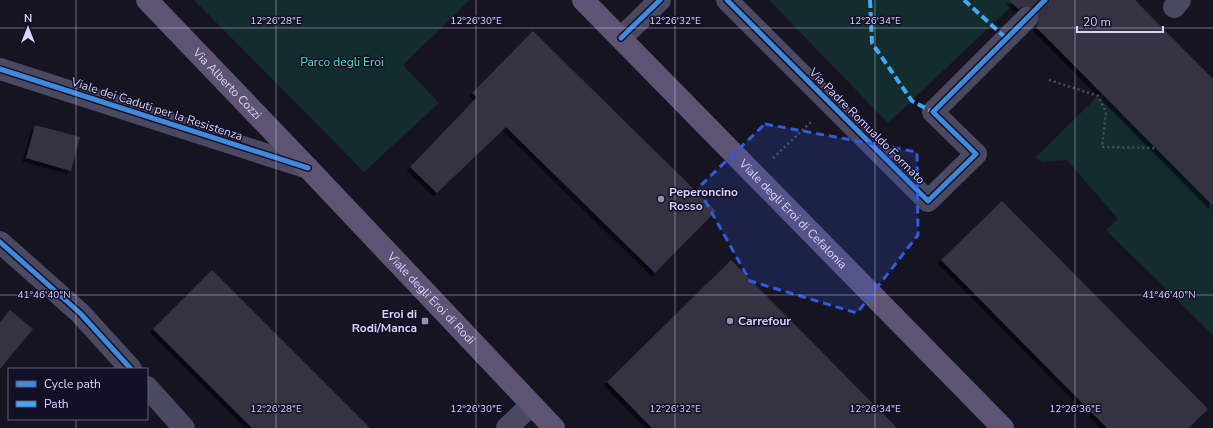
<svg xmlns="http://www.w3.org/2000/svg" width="1213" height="428" font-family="'Nunito Sans',sans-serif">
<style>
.green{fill:#132c2d}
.building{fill:#343243;filter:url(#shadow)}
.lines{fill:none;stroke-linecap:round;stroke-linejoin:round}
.minor-tunnel{stroke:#333142;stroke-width:22;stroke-dasharray:22 11;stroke-linecap:butt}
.path{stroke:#44505f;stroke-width:2.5;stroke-dasharray:2 3;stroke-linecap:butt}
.minor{stroke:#4a4962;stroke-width:22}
.major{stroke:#5e5373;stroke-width:22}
.quiet{stroke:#3fa9f5;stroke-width:4;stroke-dasharray:8 4;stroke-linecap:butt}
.cycleway-casing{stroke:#130f26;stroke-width:8}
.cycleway{stroke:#408adc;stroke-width:5}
.marked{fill:#305bdc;fill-opacity:0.2;stroke:#305bdc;stroke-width:3;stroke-dasharray:8 5;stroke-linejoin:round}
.ticks{fill:none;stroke:#d9d4ff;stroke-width:1;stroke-opacity:0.45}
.poi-dot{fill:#9591b1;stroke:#130f26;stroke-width:1.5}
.labels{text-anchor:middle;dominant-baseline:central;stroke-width:3;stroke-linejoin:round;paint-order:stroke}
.park-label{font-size:12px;fill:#5fe0c0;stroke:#130f26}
.street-label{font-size:12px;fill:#d9d4ff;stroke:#130f26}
.poi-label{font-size:12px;font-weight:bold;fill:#d9d4ff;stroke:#130f26;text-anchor:start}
.ticks-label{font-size:10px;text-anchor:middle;fill:#d9d4ff;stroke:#130f26;stroke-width:3;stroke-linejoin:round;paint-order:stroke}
</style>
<defs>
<filter id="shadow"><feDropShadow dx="-3.5" dy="3.5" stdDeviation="0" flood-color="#0009"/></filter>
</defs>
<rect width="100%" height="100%" fill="#161421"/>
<!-- green -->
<g class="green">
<path d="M194 0H470L403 65 439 103 364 172Z"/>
<path d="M769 0H1018L888 123Z"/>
<path d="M1101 93 1213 206V335L1106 230 1118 219 1067 160 1042 162 1036 157Z"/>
</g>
<!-- building -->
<g class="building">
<path d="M1009 0H1135L1213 79V206L1036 27 1039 21V15L1036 9 1030 6H1024L1018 9Z"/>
<path d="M533 31 716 211 655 273 506 127 437 193 410 167 477 97 472 93Z"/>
<path d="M35 125 80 137 71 171 26 158Z"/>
<path d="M1002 201 1208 409 1189 428H1107L941 260Z"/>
<path d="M731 260 897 428H652L607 382Z"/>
<path d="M212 270 370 428H252L153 329Z"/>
<path d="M10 310 33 329 0 369V322Z"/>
</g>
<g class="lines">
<!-- minor-tunnel -->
<path class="minor-tunnel" d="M1027 18 1045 0"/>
<!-- path -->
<g class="path">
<path d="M1049 80 1098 96 1106 112 1102 147 1155 148"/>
<path d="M773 158 811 122"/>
</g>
<!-- minor -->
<g class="minor">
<path d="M727 0 928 201 976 154 933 112 1027 18"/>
<path d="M1174 7 1180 0"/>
<path d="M621 38 660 0"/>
<path d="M0 69 308 168"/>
<path d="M0 242 80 313 131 369"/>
<path d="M147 387 184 428"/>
<path d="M507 428 531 405"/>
</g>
<!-- major -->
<g class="major">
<path id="s1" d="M147 0 308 168 554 428"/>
<path id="s2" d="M583 0 1003 428"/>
</g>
<!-- quiet -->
<g class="quiet">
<path d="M870 0 872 43 912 101 933 112"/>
<path d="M964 0 1006 38"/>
</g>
<!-- cycleway casing -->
<g class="cycleway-casing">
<g id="cycleway">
<path d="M727 0 928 201 976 154 933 112 1045 0"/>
<path d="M621 38 660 0"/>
<path d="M0 69 308 168"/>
<path d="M0 242 80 313 131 369"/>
</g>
</g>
<!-- cycleway -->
<use href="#cycleway" class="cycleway"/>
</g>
<!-- marked area -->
<path class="marked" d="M765 124 917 152 918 235 857 313 750 281 698 188Z"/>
<!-- ticks -->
<path class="ticks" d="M76 0V369M276 0V428M476 0V428M675 0V428M875 0V428M1075 0V428M0 28H1213M0 295H1213M76 419V428"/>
<!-- markers -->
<g class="poi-dot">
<circle cx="661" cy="199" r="4"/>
<rect x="421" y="317" width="8" height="8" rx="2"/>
<circle cx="730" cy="321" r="4"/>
</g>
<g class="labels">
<!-- park labels -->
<g class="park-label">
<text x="342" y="62">Parco degli Eroi</text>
</g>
<!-- street labels -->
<g class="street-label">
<text stroke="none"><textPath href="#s1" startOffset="116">Via Alberto Cozzi</textPath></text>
<text transform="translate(157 109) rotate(18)">Viale dei Caduti per la Resistenza</text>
<text transform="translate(867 126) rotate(45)">Via Padre Romualdo Formato</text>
<text stroke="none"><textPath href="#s2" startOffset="300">Viale degli Eroi di Cefalonia</textPath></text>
<text stroke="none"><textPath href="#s1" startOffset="412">Viale degli Eroi di Rodi</textPath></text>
</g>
<!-- poi labels -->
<g class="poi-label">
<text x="669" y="192">Peperoncino<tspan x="669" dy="14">Rosso</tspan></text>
<text x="417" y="314" text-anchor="end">Eroi di<tspan x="417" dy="14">Rodi/Manca</tspan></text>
<text x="738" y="321">Carrefour</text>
</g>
</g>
<g class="ticks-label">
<text x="276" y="24">12°26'28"E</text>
<text x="476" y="24">12°26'30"E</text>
<text x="675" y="24">12°26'32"E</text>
<text x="875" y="24">12°26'34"E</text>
<text x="44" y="298">41°46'40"N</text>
<text x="1169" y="298">41°46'40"N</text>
<text x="276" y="412">12°26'28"E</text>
<text x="476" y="412">12°26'30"E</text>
<text x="675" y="412">12°26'32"E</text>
<text x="875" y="412">12°26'34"E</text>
<text x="1075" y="412">12°26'36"E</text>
</g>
<!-- legend -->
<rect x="8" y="368" width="140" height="52" fill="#130f26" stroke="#625e7d"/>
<rect x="16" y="381" width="20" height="6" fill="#408adc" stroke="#625e7d"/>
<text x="44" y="388" font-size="12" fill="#d9d4ff">Cycle path</text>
<rect x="16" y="401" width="20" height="6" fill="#3fa9f5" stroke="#625e7d"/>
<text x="44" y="408" font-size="12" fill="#d9d4ff">Path</text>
<!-- north arrow -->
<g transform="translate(28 28)" stroke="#130f26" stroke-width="3" paint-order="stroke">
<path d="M0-3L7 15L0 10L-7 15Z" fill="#d9d4ff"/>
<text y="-6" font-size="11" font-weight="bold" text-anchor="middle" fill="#d9d4ff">N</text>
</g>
<!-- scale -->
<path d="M1077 26v6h86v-6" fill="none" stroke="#d9d4ff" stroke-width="2"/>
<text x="1083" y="26" font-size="12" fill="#d9d4ff" stroke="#130f26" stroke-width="3" paint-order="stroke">20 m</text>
</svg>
